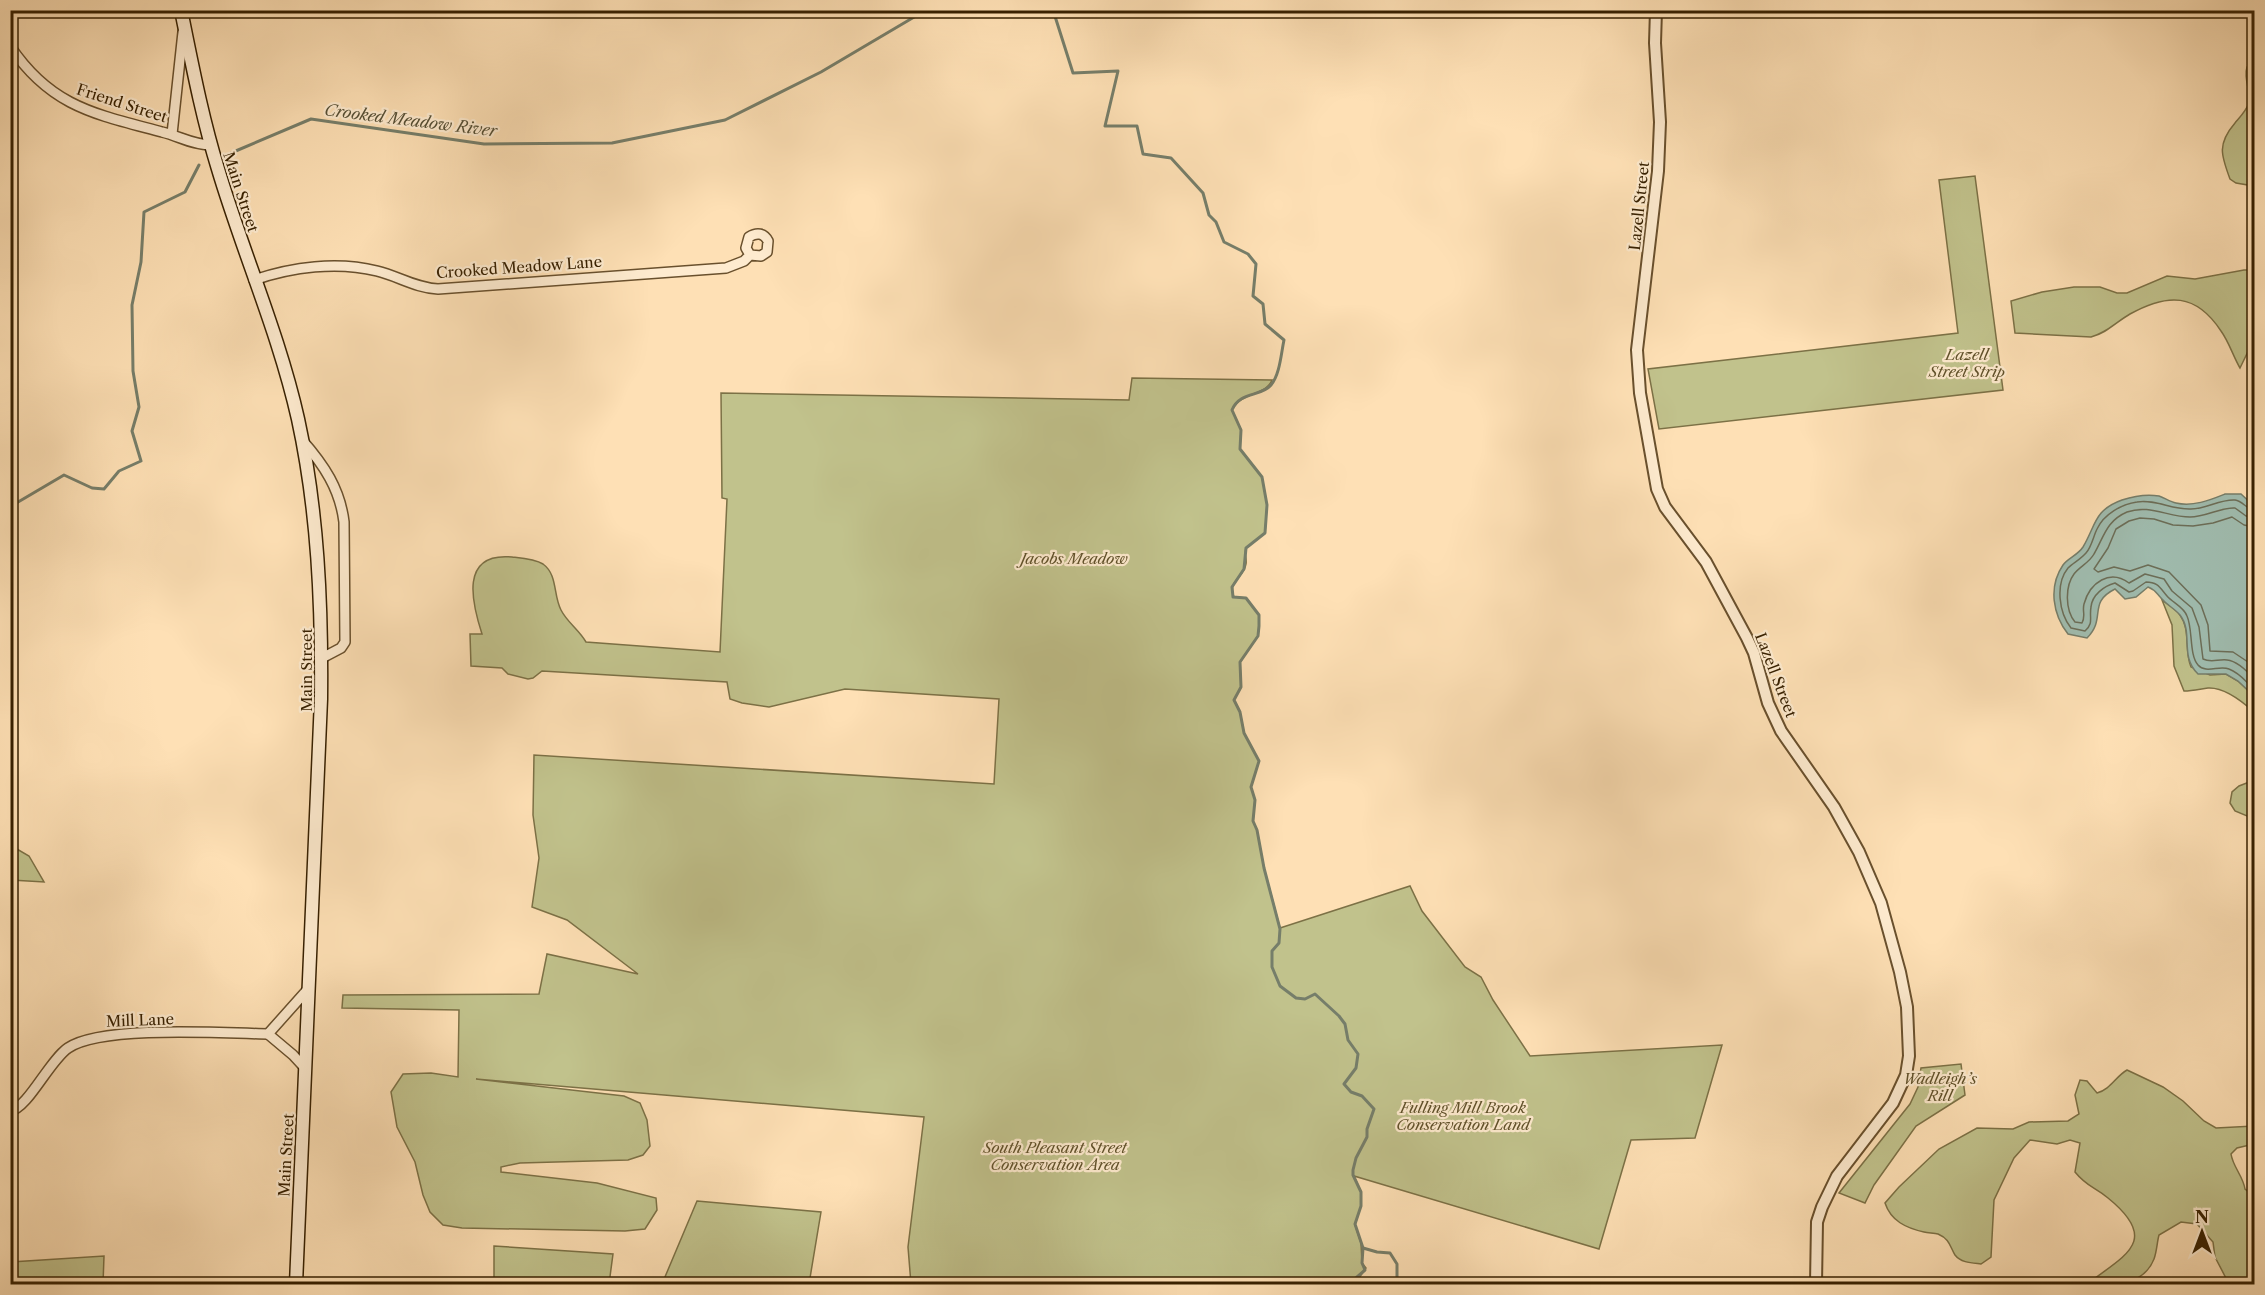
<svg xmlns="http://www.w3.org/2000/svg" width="2265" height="1295" font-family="'Libre Caslon Text',serif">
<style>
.green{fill:#c1c28c;stroke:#7c7146;stroke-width:1.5}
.water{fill:#a0bdb0;stroke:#767e6a;stroke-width:1.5}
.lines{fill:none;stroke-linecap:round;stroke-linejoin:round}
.shore{stroke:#6c6e58;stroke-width:1.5}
.stream{stroke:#767e6a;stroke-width:3}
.minor-casing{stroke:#69502d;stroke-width:12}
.tertiary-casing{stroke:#69502d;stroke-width:14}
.secondary-casing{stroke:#372000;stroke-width:15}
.minor{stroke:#feebcf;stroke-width:9}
.tertiary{stroke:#feebcf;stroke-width:10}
.secondary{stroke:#feebcf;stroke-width:12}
.labels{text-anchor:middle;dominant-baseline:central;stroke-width:4.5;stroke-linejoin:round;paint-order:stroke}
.street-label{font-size:15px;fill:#372000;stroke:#feebcf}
.park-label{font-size:15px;font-style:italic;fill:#60512a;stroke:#feebcf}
.water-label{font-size:16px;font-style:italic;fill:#564f35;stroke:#feebcf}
</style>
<rect width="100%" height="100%" fill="#fee0b5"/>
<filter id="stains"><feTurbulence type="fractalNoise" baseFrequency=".00333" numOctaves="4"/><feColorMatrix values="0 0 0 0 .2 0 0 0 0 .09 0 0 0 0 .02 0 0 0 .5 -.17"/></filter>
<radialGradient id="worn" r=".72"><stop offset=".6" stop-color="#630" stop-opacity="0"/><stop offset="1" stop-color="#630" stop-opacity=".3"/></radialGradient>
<!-- green -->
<g class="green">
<path d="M2254 62V186L2236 183 2230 179C2221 155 2217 144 2235 123 2240 117 2246 111 2249 103 2252 93 2243 80 2247 67Z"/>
<path d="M1975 176 2003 390 1659 429 1648 369 1958 333 1939 180Z"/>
<path d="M2244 270H2253L2254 282 2250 293 2254 316V339L2240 368C2233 356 2229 342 2221 331 2196 293 2168 293 2130 314 2116 322 2107 333 2091 337L2015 333 2011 301 2042 292 2074 287H2100L2117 293H2127L2167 276 2195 279Z"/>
<path d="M1132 378 1272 380C1266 396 1240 392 1232 410L1241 430 1240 449 1262 477 1267 505 1265 533 1246 548C1244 554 1247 558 1246 564 1244 578 1227 581 1234 597L1246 598 1259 615V626L1258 636 1240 662 1241 687 1234 700 1240 712 1244 733 1259 761 1251 787 1255 800 1253 821 1257 830 1264 868 1280 928 1410 886 1422 911 1465 967 1481 977 1493 1000 1530 1056 1722 1045 1695 1138 1631 1140 1599 1249 1354 1176 1361 1192V1206L1355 1225 1361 1243 1362 1263 1366 1268 1359 1278 1349 1284H911L908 1247 924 1117 476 1079 624 1096 640 1103 647 1120 650 1146 643 1155 628 1160 520 1163 501 1167V1172L597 1183 656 1198 657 1210 645 1229 625 1231 462 1228 443 1225 430 1212 423 1195 415 1162 397 1127 391 1092 403 1074 431 1073 458 1077 459 1010 342 1008 343 995 539 994 547 954 638 974 567 920 532 907 539 858 533 815 534 755 994 784 999 699 845 689 769 707 742 703 730 699 727 682 542 671 533 678 528 679 508 674 502 668 471 666 470 634H482C472 603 459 552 512 557 521 558 535 559 543 564 558 575 553 595 561 610 567 622 579 630 586 642L720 652 727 499 722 498 721 393 1129 400Z"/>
<path d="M2162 600C2168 604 2176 609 2180 615 2191 630 2184 651 2191 667L2210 675 2226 674 2238 681 2254 696V712C2243 702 2224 687 2208 688 2200 689 2193 691 2184 691L2174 666 2172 625Z"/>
<path d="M2254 773V810L2247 816 2235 811 2230 803 2232 792 2239 786 2252 781Z"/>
<path d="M10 845 29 856 44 882 11 880Z"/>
<path d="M1961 1064 1965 1095 1916 1126 1874 1185 1865 1203 1839 1193 1910 1104 1918 1087 1921 1068Z"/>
<path d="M2127 1070 2163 1087 2183 1101 2204 1121 2216 1128 2254 1126V1144L2237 1148 2231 1154C2233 1167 2243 1176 2245 1189L2254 1196V1284H2229L2215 1257 2213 1242 2197 1224 2181 1222 2159 1235C2157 1242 2157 1251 2154 1259 2143 1287 2112 1285 2087 1284 2125 1255 2161 1241 2108 1198 2095 1187 2087 1187 2075 1172L2080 1143 2070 1140 2057 1144 2030 1140 2014 1158 1994 1200 1991 1257 1981 1264C1973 1263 1961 1263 1955 1255 1950 1247 1950 1239 1938 1234 1934 1233 1928 1233 1924 1232 1906 1228 1891 1221 1885 1203L1899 1187 1939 1149 1977 1128 2013 1129 2029 1122 2068 1121 2079 1114 2075 1095 2080 1080 2087 1081 2097 1093C2111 1089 2115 1077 2127 1070Z"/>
<path d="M697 1201 821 1212 809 1284H662Z"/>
<path d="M494 1246 613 1254 609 1284H494Z"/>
<path d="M104 1256 103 1284H11V1262Z"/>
</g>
<!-- water -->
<path class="water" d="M2225 494H2241L2254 506V696L2238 681 2226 674H2198C2179 656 2194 633 2180 615 2175 609 2167 605 2162 599 2156 593 2156 590 2148 587L2136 597 2125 599 2115 589C2087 603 2107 618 2087 638L2068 634C2053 615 2048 587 2063 565 2068 558 2078 555 2083 547 2096 525 2094 510 2122 500 2134 496 2147 494 2159 496 2165 498 2170 502 2176 503 2193 507 2210 500 2225 494Z"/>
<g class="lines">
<!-- shore -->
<g class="shore">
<path d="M2254 510C2246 509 2243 501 2235 500 2220 499 2206 509 2191 509 2172 510 2156 499 2137 502 2122 504 2104 514 2097 529 2093 537 2092 546 2086 553 2081 559 2073 563 2068 568 2055 584 2059 613 2071 628L2085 631C2094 623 2089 618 2091 607 2092 595 2104 586 2115 583L2129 592 2133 591 2146 582C2158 582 2160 588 2167 596 2173 603 2184 607 2187 616 2193 629 2189 655 2198 665 2206 674 2219 665 2229 669 2240 673 2246 682 2254 689"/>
<path d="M2254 518 2246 516 2235 508C2221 507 2206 517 2190 517 2168 517 2149 504 2127 512 2106 521 2104 537 2094 554 2089 563 2080 566 2074 574 2065 586 2065 610 2075 622L2082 623C2086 616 2082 611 2084 604 2090 582 2110 569 2129 583L2145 574 2164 579 2172 591 2192 608 2199 627 2203 659C2211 663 2218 659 2227 660 2237 661 2248 672 2254 679"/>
<path d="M2254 527 2244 525 2232 517 2213 523 2193 526 2173 525 2154 519 2140 518 2129 521 2116 529 2108 548 2094 569 2098 572 2114 567 2130 571 2148 565 2169 572 2201 605 2208 625 2210 651 2233 652 2254 666"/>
</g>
<!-- stream -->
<g class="stream">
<path d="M1053 10 1073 73 1118 71 1105 126H1137L1143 154 1171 158 1203 193 1209 215 1216 222 1224 242 1248 254 1256 264 1253 296 1263 304 1265 324 1284 340C1281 354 1280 374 1271 385 1261 397 1240 391 1232 410L1241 430 1240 449 1262 477 1267 505 1265 533 1246 548 1244 569 1232 587 1233 597 1246 598 1259 615V626L1258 636 1240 662 1241 687 1234 700 1240 712 1244 733 1259 761 1251 787 1255 800 1253 821 1257 830 1264 868 1280 929 1279 943 1272 951V967L1280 986 1296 998 1305 999 1315 994 1339 1016 1345 1024 1348 1040 1358 1054 1356 1068 1344 1084 1351 1092 1362 1096 1374 1109 1367 1129V1137L1356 1158 1353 1170V1175L1361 1192V1206L1355 1224 1363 1248 1362 1263 1365 1270 1349 1284"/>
<path d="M231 153 311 119 484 144 612 143 725 120 821 72 926 10"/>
<path d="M10 517 13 505 64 475 92 488 104 489 119 471 141 461 132 431 139 407 133 371 132 305 141 262 144 212 185 192 199 165"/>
<path d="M1363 1248 1377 1252 1390 1253 1397 1264V1280L1400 1284"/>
</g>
<!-- minor casing -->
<g class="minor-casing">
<g id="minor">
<path d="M10 46C51 107 95 114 162 132 179 136 193 145 211 145"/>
<path d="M172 134 183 32"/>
<path d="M254 280C292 267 337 261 377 271 398 276 416 288 438 289L726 268 744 261 750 255 746 248 749 237C757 232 764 233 768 241L767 252 761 256 750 255"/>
<path d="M302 440C324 465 340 489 344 522L345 642 341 648 322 658"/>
<path d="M268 1034 293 1055 305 1068"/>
<path d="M10 1111C28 1108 49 1061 68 1048 101 1025 224 1033 268 1034L309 988"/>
</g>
</g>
<!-- tertiary casing -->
<g class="tertiary-casing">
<path id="tertiary" d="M1656 10 1655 43 1660 122 1658 171 1637 350 1640 393 1657 489 1665 507 1706 562 1747 638 1754 653 1768 703 1781 731 1834 807 1859 852 1881 903 1900 972 1907 1007 1909 1056 1906 1075 1893 1103 1837 1176 1822 1207 1817 1222 1816 1284"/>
</g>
<!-- secondary casing -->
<g class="secondary-casing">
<path id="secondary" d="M181 10C192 64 202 117 218 169 243 253 279 334 298 419 318 511 322 605 321 699L296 1284"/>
</g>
<!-- minor -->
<use href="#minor" class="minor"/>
<!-- tertiary -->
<use href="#tertiary" class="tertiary"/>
<!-- secondary -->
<use href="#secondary" class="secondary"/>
</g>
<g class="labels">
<!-- street labels -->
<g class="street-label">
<text transform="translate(122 103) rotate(18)">Friend Street</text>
<text transform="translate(241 192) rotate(72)">Main Street</text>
<text transform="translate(1639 206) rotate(-84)">Lazell Street</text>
<text transform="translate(519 267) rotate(-4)">Crooked Meadow Lane</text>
<text transform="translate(306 670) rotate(-90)">Main Street</text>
<text transform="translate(1776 675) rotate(69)">Lazell Street</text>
<text transform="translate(140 1020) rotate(-2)">Mill Lane</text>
<text transform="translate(286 1155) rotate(-87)">Main Street</text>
</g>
<!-- park labels -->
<g class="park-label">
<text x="1967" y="354">Lazell<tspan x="1967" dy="17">Street Strip</tspan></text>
<text x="1074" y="558">Jacobs Meadow</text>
<text x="1940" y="1078">Wadleigh’s<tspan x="1940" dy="17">Rill</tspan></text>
<text x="1463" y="1107">Fulling Mill Brook<tspan x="1463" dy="17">Conservation Land</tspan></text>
<text x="1055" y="1147">South Pleasant Street<tspan x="1055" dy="17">Conservation Area</tspan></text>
</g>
<!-- water labels -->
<g class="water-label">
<text transform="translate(411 120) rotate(7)">Crooked Meadow River</text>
</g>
</g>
<!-- margin -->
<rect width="2265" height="1295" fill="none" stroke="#fee0b5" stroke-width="36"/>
<rect x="12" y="12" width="2241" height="1271" fill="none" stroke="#372000" stroke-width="3"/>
<rect x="18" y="18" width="2229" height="1259" fill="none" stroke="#372000" stroke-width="1.5"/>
<!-- north arrow -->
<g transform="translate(2202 1232)" stroke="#feebcf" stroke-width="4.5" paint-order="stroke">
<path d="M0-4.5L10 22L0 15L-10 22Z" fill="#372000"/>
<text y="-9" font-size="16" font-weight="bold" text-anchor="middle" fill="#372000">N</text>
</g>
<rect width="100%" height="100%" filter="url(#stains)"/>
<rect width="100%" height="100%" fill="url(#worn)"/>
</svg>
